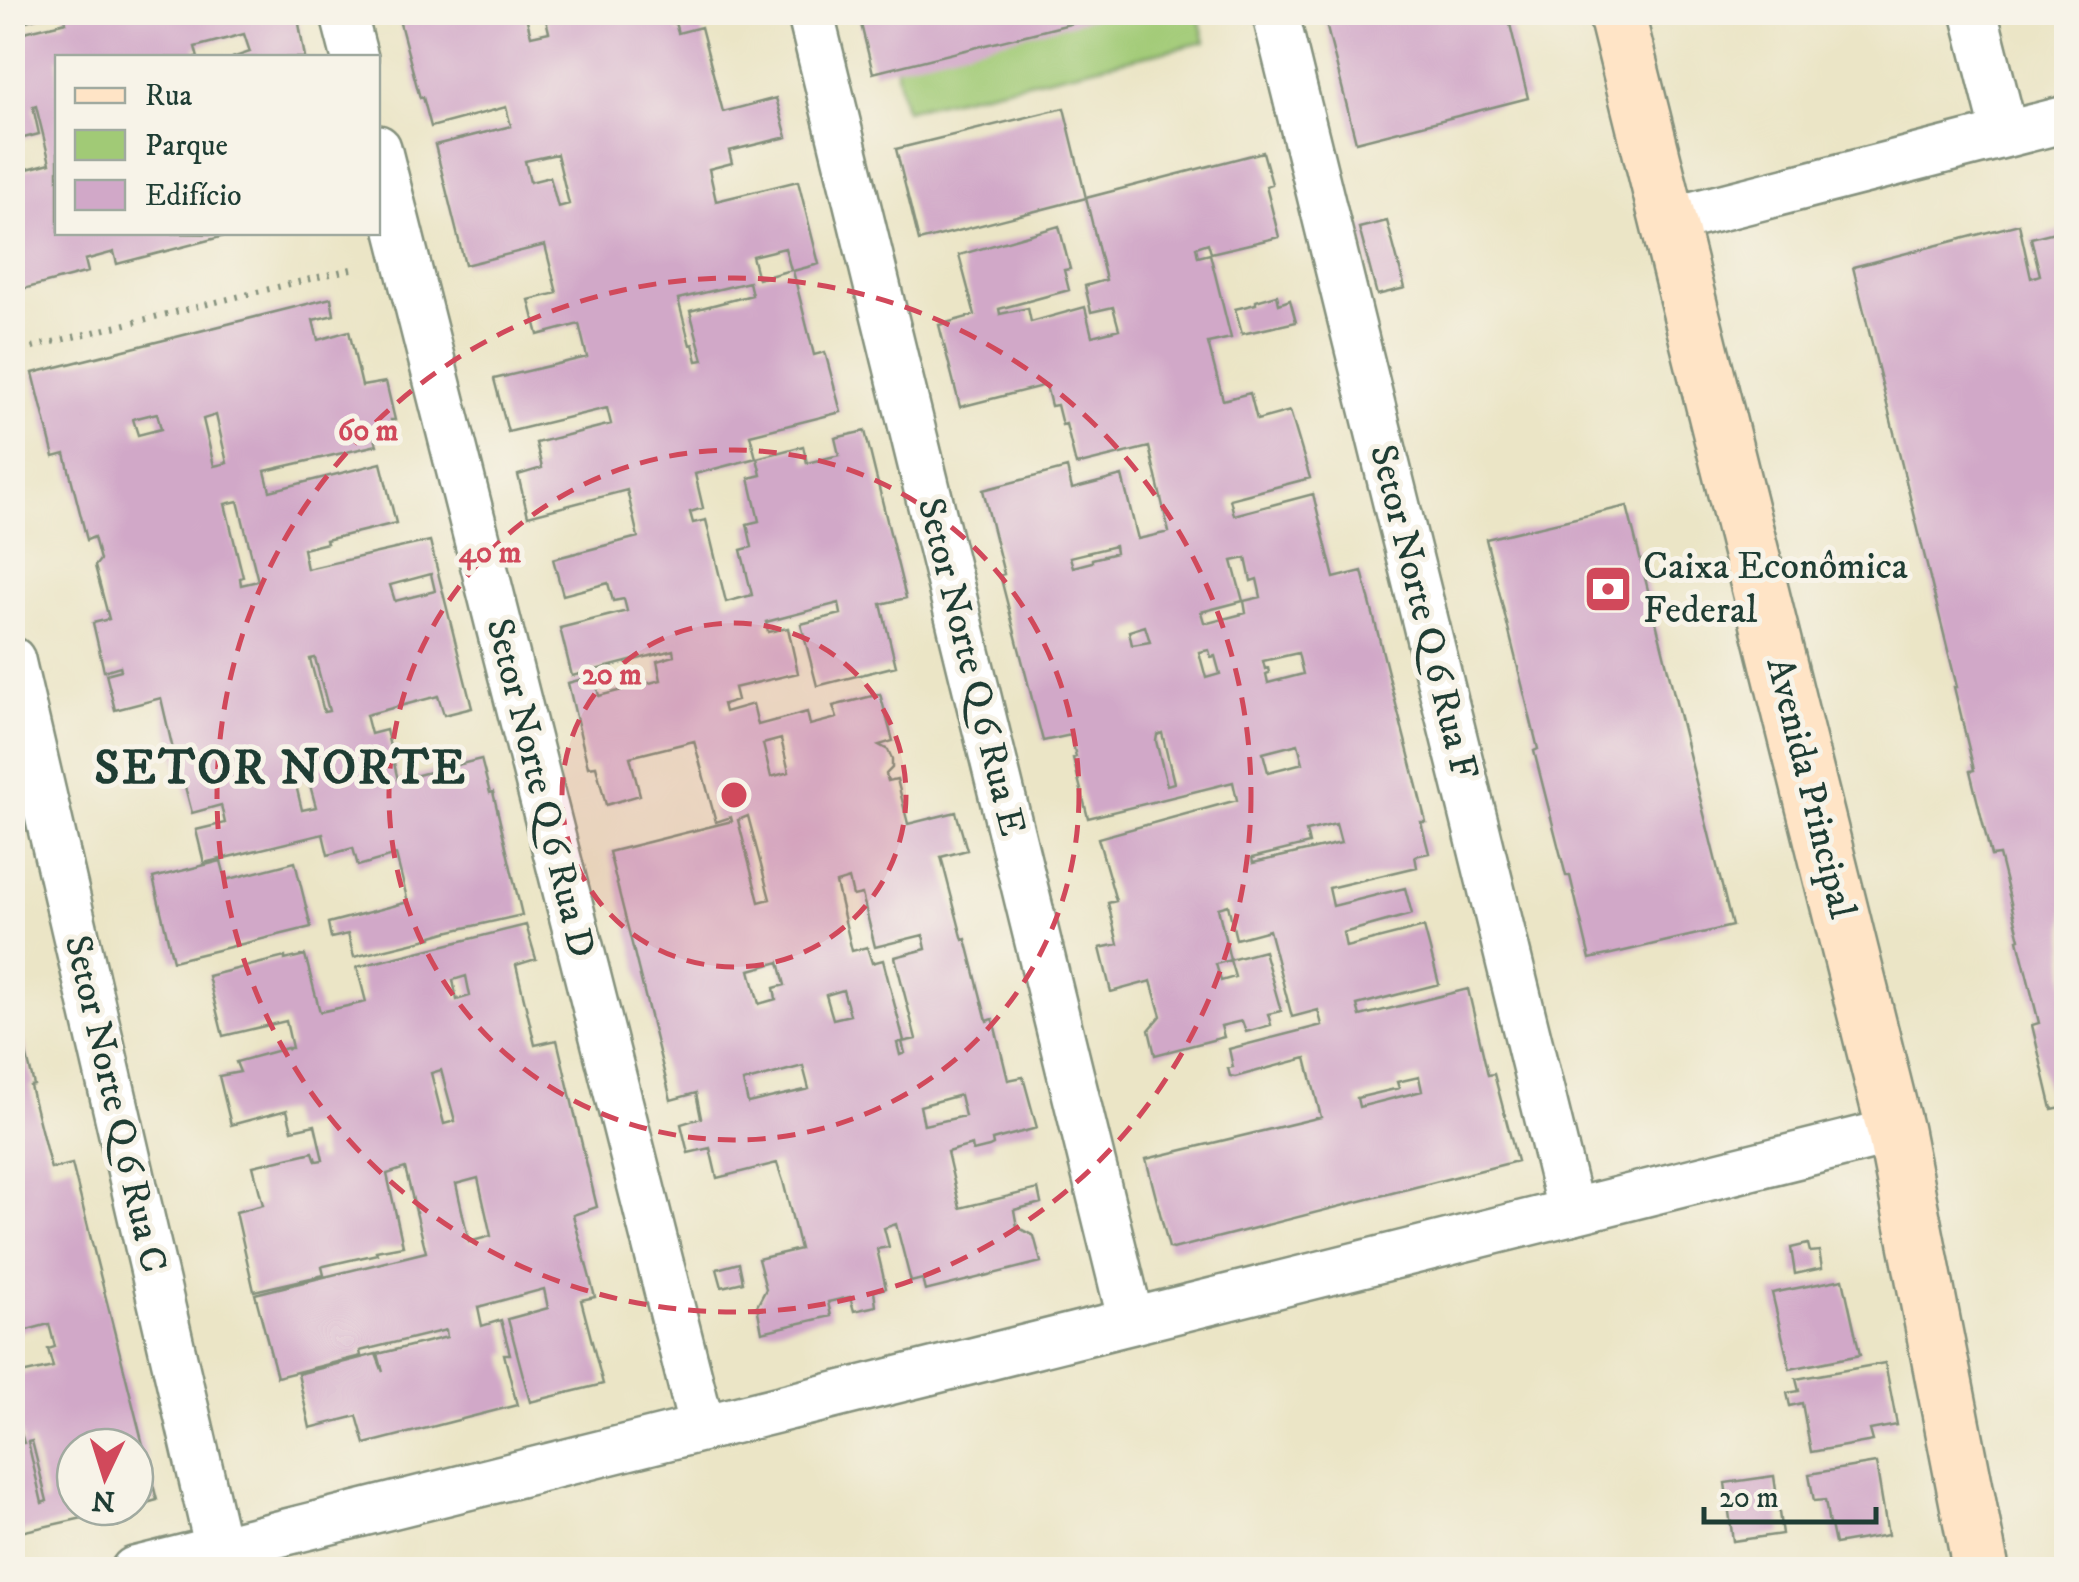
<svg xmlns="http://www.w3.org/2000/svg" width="2079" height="1582" font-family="'IM FELL DW Pica',serif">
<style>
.green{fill:#a1ca76;stroke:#608455;stroke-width:2.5}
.building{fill:#d1a8c8;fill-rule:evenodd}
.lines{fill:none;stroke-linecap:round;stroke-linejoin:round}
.street-casing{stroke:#85917d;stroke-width:50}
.secondary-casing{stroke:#85917d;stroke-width:60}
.path{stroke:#85917d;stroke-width:6;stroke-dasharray:2.5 8;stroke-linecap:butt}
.street{stroke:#fff;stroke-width:45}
.secondary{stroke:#ffe4c6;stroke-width:55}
.ring{fill:none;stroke:#d1495b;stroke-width:5;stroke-dasharray:18 12}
.labels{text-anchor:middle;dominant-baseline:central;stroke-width:10;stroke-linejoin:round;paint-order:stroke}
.poi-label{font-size:38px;fill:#1f3d34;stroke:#f7f3e8;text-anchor:start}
.street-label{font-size:38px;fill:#1f3d34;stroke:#f7f3e8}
.district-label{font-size:48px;font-weight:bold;letter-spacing:2.5px;fill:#1f3d34;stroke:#f7f3e8}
.centre{fill:#d1495b;stroke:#f7f3e8;stroke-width:5}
.ring-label{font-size:30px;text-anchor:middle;font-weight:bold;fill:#d1495b;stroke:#f7f3e8;stroke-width:10;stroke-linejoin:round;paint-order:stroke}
</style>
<rect width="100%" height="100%" fill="#f7f3e8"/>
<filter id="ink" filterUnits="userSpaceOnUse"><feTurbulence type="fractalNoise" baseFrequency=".01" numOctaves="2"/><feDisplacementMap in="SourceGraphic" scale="20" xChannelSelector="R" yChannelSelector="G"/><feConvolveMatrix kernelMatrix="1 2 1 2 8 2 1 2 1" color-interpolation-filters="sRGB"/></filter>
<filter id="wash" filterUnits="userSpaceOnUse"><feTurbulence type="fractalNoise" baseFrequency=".0048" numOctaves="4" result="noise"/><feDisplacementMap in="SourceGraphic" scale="40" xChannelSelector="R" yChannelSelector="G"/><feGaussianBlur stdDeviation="2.25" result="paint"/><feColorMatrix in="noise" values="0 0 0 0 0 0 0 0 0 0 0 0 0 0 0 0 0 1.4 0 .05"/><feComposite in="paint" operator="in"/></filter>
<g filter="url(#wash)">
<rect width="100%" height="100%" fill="#ebe5c6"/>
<!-- green -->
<path class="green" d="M1074 12 1198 13 1205 42 905 110 893 54Z"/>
<g id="blocks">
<!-- building -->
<g class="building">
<path d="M12 12H56L13 25 16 34 66 22 64 12H297L305 58H232L250 52 244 34 195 47 198 58H58V232L232 234 117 264 114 252 85 260 88 272 12 292V173L50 163 36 106 33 107 39 134 12 141Z"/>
<path d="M397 12H525L531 36 549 32 544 12H672L678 33 701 27 723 112 776 98 787 137 729 151 732 163 709 169 716 201 798 181 819 264 793 271 814 355 825 352 841 412 750 435 756 458 695 474 703 508 690 512 693 523 706 520 726 602 752 595 741 550 752 547 747 524 759 521 749 478 761 475 757 458 803 446 807 463 839 455 835 438 865 431 906 598 881 604 896 666 817 686 801 624 841 614 839 603 766 622 768 632 788 628 798 673 734 688 737 700 723 704 725 712 753 704 758 725 807 712 810 725 837 718 833 706 880 694 893 741 879 745 888 750 892 759V768L886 774 888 781 897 779 908 824 956 812 967 850 941 857 943 864 961 933 963 940 966 939 987 1021 993 1019 1008 1080 1023 1077 1037 1128 992 1140 993 1145 989 1147 973 1151 972 1145 947 1152 960 1208 1038 1189 1041 1203 1014 1210 1017 1227 1034 1236 1041 1262 925 1291 922 1279 911 1282 896 1224 884 1228 889 1247 877 1249 886 1288 874 1291 876 1306 854 1311 850 1297 828 1302 831 1316 762 1332 757 1306 766 1289 758 1259 800 1249 783 1181 777 1163 717 1178 710 1148 688 1153 681 1124 701 1118 696 1093 671 1100 609 852 732 821 731 817 716 822 694 741 630 757 640 795 606 805 596 766 588 767 568 683 594 676 599 696 661 680 657 661 674 656 673 650 572 676 560 628 627 611 624 599 613 601 608 583 563 595 553 559 638 537 627 490 528 516 518 475 542 468 536 443 611 424 607 408 508 432 494 379 587 357 579 324 538 335 529 300 557 293 545 245 465 265 435 145 511 126 506 107 431 127 423 97 420 98ZM557 154 569 204 558 207 550 177 530 182 525 161ZM785 248 791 270 758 279 752 256ZM749 282 752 295 690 311 703 360 697 361 693 344 690 345 678 299ZM781 739 789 772 771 777 763 744ZM748 816 770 899 759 902 738 820ZM849 879 853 896 862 894 875 947 923 935 926 949 895 957 916 1039 902 1042 905 1053 900 1055 897 1043 904 1041 883 960 872 963 867 947 852 951 836 883ZM779 962 785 985 774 988 776 999 759 1004 750 970ZM843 990 850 1015 833 1019 826 995ZM803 1066 809 1089 748 1103 743 1082ZM960 1095 965 1116 924 1125 920 1106Z"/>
<path d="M858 12H1110V14L873 73Z"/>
<path d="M1323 12H1507L1528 98 1356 142Z"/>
<path d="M1064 108 1086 198 919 241 896 149Z"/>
<path d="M1263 152 1272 184 1266 186 1279 237 1211 253 1208 243 1196 247 1198 257 1210 254 1231 338 1208 343 1223 400 1250 393 1257 420 1290 411 1310 478 1230 499 1234 515 1313 494 1334 578 1362 571 1426 822H1421L1429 853 1415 856 1417 867 1329 888 1333 906 1405 888 1412 914 1343 933 1346 947 1424 927 1439 984 1357 1005 1360 1016 1468 989 1488 1075 1494 1074 1517 1161 1173 1249 1169 1248 1146 1159 1321 1117 1306 1058 1235 1077 1230 1076 1228 1068 1233 1067 1229 1049 1322 1025 1318 1010 1292 1017 1269 930 1236 939 1228 905 1218 908 1230 960 1264 951 1281 1011 1268 1014 1271 1025 1246 1032 1242 1021 1221 1026 1224 1037 1155 1055 1149 1030 1161 1016 1151 981 1111 992 1100 948 1118 944 1108 903 1116 901 1098 838 1237 800 1233 782 1088 818 1073 758 1076 757 1071 735 1043 741 1000 575 1004 574 983 490 1067 468 1072 489 1122 476 1138 539 1169 532 1149 447 1076 465 1066 424 1062 425 1057 405 1051 406 1046 385 960 407 939 325 975 315 959 255 1059 226 1070 269 1064 270 1069 290 999 309 1000 314 1028 308 1031 322 1085 307 1092 336 1119 329 1113 307 1091 312 1085 286 1106 280 1086 198ZM1115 546 1116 553 1092 559V562L1073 567 1070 557ZM1246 558 1251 581 1257 579 1261 597 1244 601 1246 613 1208 623 1204 622 1201 612 1243 601 1232 561ZM1145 626 1150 642 1132 645 1129 631ZM1209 650 1211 657 1215 656 1220 674 1206 678 1199 652ZM1298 653 1303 674 1268 683 1266 674 1269 673 1268 668 1265 669 1263 661ZM1162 733 1174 783 1167 785 1156 741 1157 735ZM1298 744 1303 763 1268 772 1263 753ZM1336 824 1341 843 1253 863 1252 858 1309 844 1306 831ZM1230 960 1235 977 1221 981 1216 964ZM1419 1077 1422 1091 1359 1107 1357 1098 1399 1088 1397 1082Z"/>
<path d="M1387 221 1405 288 1377 295 1359 228Z"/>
<path d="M2019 224 2031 278 2040 275 2031 238 2066 229 2065 1121 2062 1107 2052 1109 2032 1025 2039 1023 2018 940 2020 939 1999 855 1991 856 1970 771 1974 770 1954 687H1957L1853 267Z"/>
<path d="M1277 295 1279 304 1290 300 1296 322 1242 334 1235 309 1256 304V301Z"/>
<path d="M331 298 334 315 313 320 318 340 349 331 362 386 386 382 395 420H391L392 427 373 432 377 445 265 471 270 491 381 463 396 523 326 540 327 543 303 549 307 569 430 541 472 708 444 715 438 696 366 715 371 734 386 730 398 780 481 759 490 793 493 792 522 915 446 932 432 936V938L354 957 348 934 331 938 328 923 408 902 396 855 358 866 353 848 328 855 323 834 204 863 196 830 225 823 221 805 192 813 183 779 180 780 161 698 115 710 106 674 121 670 120 666 104 671 93 623 109 619 95 566 100 560 94 537 87 540 65 454 54 457 33 373ZM157 413 161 429 138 435 133 419ZM216 415 227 463 214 466 203 419ZM238 501 258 581 241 585 240 578 243 577 225 504ZM431 574 435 591 395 601 390 585ZM315 658 329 711 324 712 310 659ZM308 778 316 807 302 810 295 781Z"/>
<path d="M1627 506 1732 926 1590 959 1570 876H1566L1534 751 1538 749 1486 539Z"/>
<path d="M221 861 226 880 295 862 311 927 173 961 153 878Z"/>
<path d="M526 925 536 959 516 965 535 1045 557 1040 597 1207 573 1215 595 1297 581 1300 603 1384 530 1402 508 1319 548 1308 544 1289 478 1307 482 1326 501 1320 510 1354H504L517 1405 365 1444 357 1416 310 1428 298 1374 376 1354 383 1372 378 1354 447 1337 446 1330 360 1351 361 1356 277 1377 255 1294 426 1252 405 1168 387 1174 403 1246 376 1251 377 1254 324 1266 322 1267 324 1275 254 1291 236 1212 263 1205 253 1166 313 1152 316 1161 323 1160 315 1125 292 1130 287 1110 231 1125 219 1076 240 1072 236 1062 287 1048 289 1050 288 1048H292L286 1021 223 1036 208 976 285 957V960L305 955 320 1012 366 1002 357 967ZM466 976 470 996 457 1000 453 980ZM441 1070 455 1121 444 1124 431 1073ZM478 1178 491 1236 469 1242 456 1184Z"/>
<path d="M12 997 34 1085 30 1086 51 1169 72 1164 157 1500 135 1506V1447H75V1507L127 1508 12 1534V1436L16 1444 24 1443 15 1414H12V1376L53 1367 48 1349 55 1347 49 1324 12 1334ZM32 1441 47 1501 42 1503 28 1442Z"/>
<path d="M1808 1244 1810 1252 1819 1251 1822 1268 1795 1274 1791 1248Z"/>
<path d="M739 1263 743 1282 722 1287 717 1269Z"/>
<path d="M1843 1279 1860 1355 1790 1369 1772 1293Z"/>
<path d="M1885 1363 1897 1425 1870 1430 1873 1441 1811 1452 1802 1403 1790 1406 1787 1393 1799 1391 1796 1379Z"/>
<path d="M1876 1463 1888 1535 1835 1544 1831 1525H1829L1825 1500 1814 1501 1809 1474Z"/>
<path d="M1774 1476 1782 1534 1733 1541 1725 1483Z"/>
</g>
</g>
</g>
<g filter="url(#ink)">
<use href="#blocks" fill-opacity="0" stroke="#85917d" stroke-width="2.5"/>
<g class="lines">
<!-- street casing -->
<g class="street-casing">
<g id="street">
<path d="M343 12 355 58"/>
<path d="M810 12 1131 1321"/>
<path d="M1275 12 1571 1212"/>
<path d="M1974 12 2005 134"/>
<path d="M378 148 702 1428"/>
<path d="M1668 221 2066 119"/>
<path d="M12 660 218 1548"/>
<path d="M134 1570 1895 1131"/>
</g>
</g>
<!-- secondary casing -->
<g class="secondary-casing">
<path id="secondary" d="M1616 12 1895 1131 1981 1570"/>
</g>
<!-- path -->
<path class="path" d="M12 352 355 268"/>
<!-- street -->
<use href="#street" class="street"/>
<!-- secondary -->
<use href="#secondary" class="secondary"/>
</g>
</g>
<!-- distance rings -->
<circle cx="734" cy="795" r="172" fill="#d1495b" fill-opacity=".12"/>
<g class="ring">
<circle cx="734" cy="795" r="172"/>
<circle cx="734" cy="795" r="345"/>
<circle cx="734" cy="795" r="517"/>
</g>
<!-- icons -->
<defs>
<g id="bank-square" transform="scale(2.5)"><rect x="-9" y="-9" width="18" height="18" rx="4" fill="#d1495b" stroke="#f7f3e8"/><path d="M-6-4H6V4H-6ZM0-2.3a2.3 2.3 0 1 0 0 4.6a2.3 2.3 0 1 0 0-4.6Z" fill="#fff"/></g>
</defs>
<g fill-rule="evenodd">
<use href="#bank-square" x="1608" y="589"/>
</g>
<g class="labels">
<!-- poi labels -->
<g class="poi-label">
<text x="1643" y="567">Caixa Econômica<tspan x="1643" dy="44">Federal</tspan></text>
</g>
<!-- street labels -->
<g class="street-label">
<text transform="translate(1423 612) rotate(76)">Setor Norte Q 6 Rua F</text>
<text transform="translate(971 667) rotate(76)">Setor Norte Q 6 Rua E</text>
<text transform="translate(540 788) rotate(76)">Setor Norte Q 6 Rua D</text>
<text transform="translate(1810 788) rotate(76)">Avenida Principal</text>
<text transform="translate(115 1104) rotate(77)">Setor Norte Q 6 Rua C</text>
</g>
<!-- district labels -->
<g class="district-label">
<text x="281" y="769">SETOR NORTE</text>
</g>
</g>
<circle cx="734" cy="795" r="15" class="centre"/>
<g class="ring-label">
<text x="368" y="440">60 m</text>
<text x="490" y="562">40 m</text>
<text x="612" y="684">20 m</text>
</g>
<!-- margin -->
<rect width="2079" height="1582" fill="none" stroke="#f7f3e8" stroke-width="50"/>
<!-- legend -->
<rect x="55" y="55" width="325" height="180" fill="#f7f3e8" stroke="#a1aaa0" stroke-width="2.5"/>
<rect x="75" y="88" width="50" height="15" fill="#ffe4c6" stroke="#a1aaa0" stroke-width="2.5"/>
<text x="145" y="105" font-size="30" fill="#1f3d34">Rua</text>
<rect x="75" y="130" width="50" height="30" fill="#a1ca76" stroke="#a1aaa0" stroke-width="2.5"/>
<text x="145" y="155" font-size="30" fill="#1f3d34">Parque</text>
<rect x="75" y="180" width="50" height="30" fill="#d1a8c8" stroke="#a1aaa0" stroke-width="2.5"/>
<text x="145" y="205" font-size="30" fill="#1f3d34">Edifício</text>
<!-- north arrow -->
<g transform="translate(105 1477) rotate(184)"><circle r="48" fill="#f7f3e8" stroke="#a1aaa0" stroke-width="2.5"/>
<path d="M0-8L18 38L0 25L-18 38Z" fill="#d1495b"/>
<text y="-15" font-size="28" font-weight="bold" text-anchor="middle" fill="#1f3d34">N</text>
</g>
<!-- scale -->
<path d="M1704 1507v15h172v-15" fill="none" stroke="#1f3d34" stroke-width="5"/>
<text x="1719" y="1507" font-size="30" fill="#1f3d34" stroke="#f7f3e8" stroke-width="8" paint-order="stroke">20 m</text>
</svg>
